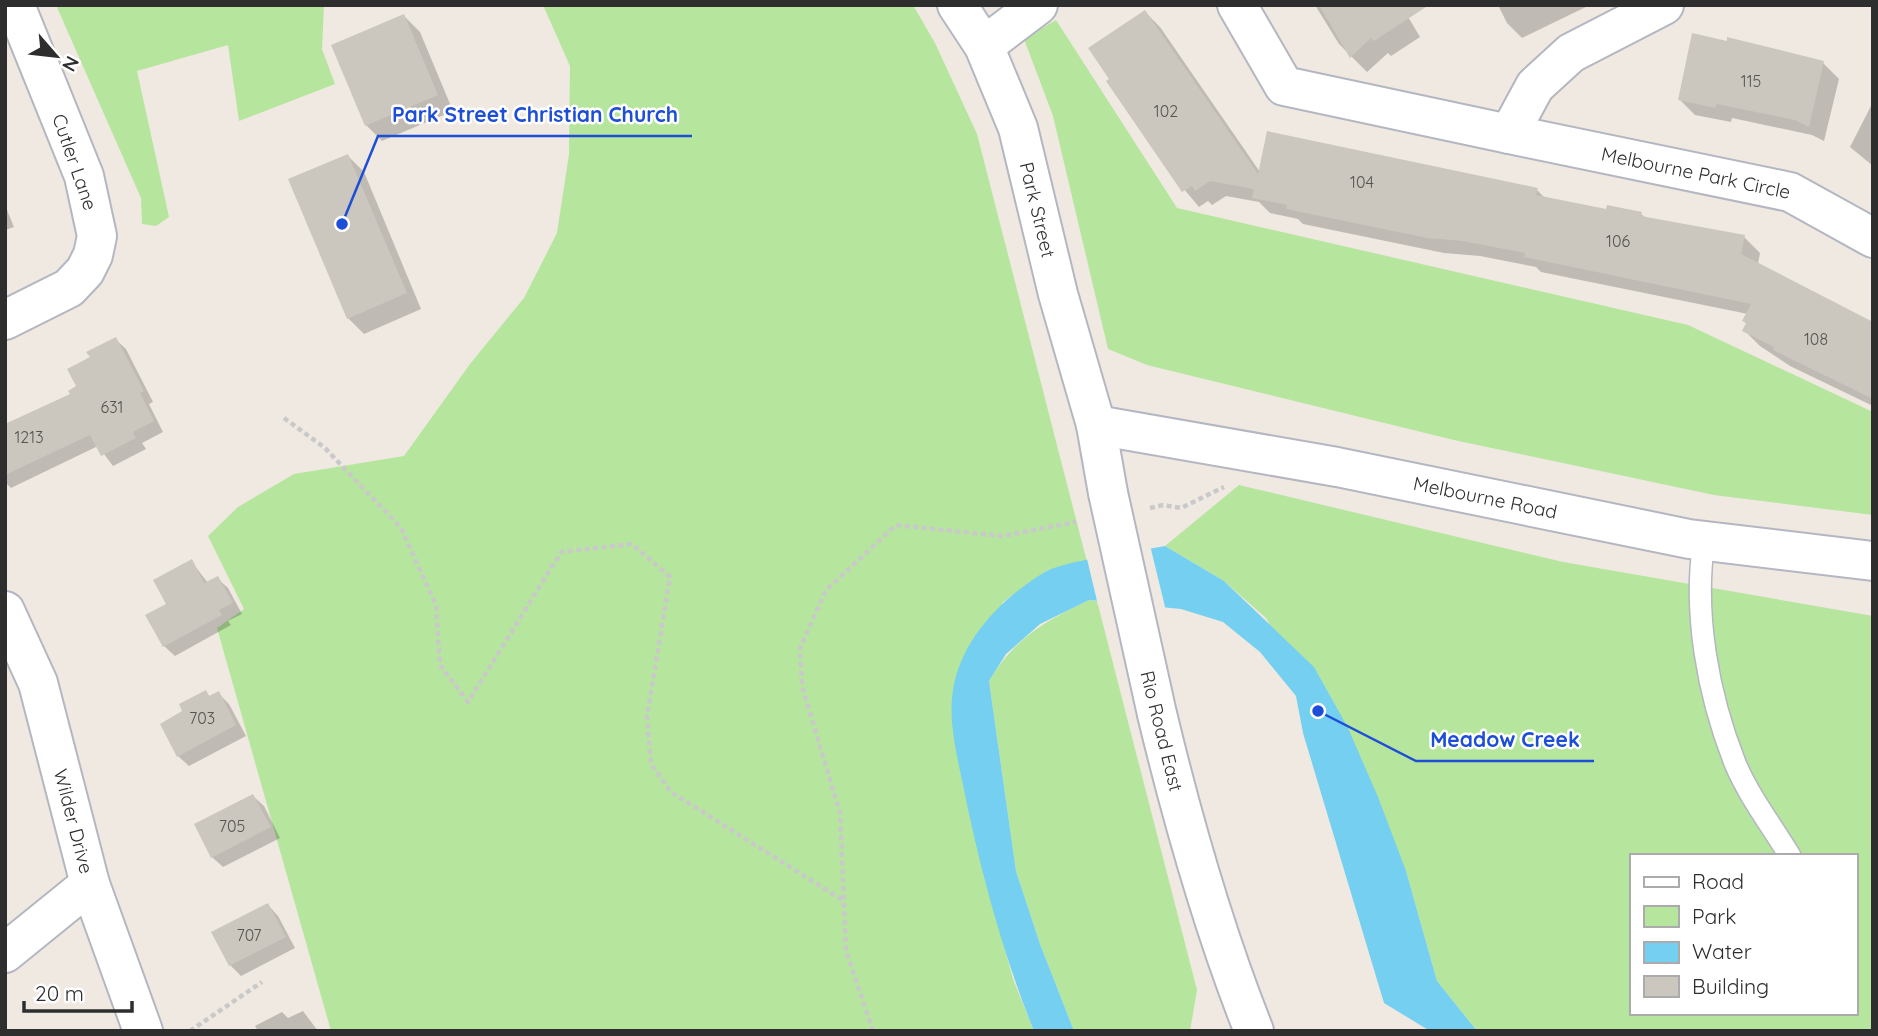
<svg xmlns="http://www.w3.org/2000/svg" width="1878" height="1036" font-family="Quicksand,sans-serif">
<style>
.green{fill:#b6e59e;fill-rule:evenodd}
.water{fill:#75cff0}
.pier{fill:#efe9e1}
.shadow{fill:#0003}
.building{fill:#cbc7bf}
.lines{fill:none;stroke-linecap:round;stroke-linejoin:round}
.lane-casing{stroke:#b4b7c1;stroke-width:24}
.street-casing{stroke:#b4b7c1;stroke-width:42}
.secondary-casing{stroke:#b4b7c1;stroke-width:42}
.path{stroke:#c9c9c9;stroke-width:4.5;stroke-dasharray:5 3.5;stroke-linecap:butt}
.lane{stroke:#fff;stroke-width:21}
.street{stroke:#fff;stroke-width:38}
.secondary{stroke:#fff;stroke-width:38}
.secondary-bridge-casing{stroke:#b4b7c1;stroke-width:42;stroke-linecap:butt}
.secondary-bridge{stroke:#fff;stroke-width:38}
.labels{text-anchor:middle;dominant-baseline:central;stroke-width:5;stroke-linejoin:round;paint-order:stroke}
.number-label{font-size:16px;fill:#555452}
.street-label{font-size:19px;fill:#2e2e2e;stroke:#fff}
.leader{fill:none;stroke:#1d4ed8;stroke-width:2.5}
.callout-dot{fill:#1d4ed8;stroke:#fff;stroke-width:2.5}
.callout-label{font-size:21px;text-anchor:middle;font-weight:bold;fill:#1d4ed8;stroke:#fff;stroke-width:5;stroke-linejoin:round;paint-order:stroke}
</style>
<rect width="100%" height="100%" fill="#efe9e1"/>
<!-- green -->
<g class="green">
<path d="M56 5H324L322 49 335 84 239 121 228 45 137 71 169 217 156 226 142 224 141 198Z"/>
<path d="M543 5H913L935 43 977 134 1087 562 1048 570 1003 602 956 750 990 895 1013 979 1034 1031H331L217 628 244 609 208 536 238 507 294 474 404 456 470 364 524 298 557 233 569 154 570 66Z"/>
<path d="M1056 20 1177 208 1688 325 1873 412V515L1714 495 1454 440 1147 365 1108 349 1053 116 1024 39Z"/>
<path d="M1239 485 1563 562 1873 616V1031H1477L1437 981 1406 871 1266 618 1224 581 1165 546ZM1631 856H1855V1013H1631Z"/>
<path d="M1089 600 1097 601 1197 990 1190 1031H1074L1040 944 1016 871 989 681C1016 637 1044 622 1089 600Z"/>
</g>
<!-- water -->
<path class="water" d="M1165 546 1224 581 1314 667 1348 728 1378 797 1406 871 1437 981 1477 1031H1430L1384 1003 1303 733 1296 696 1260 652 1223 622 1181 609 1089 600 1040 624 1006 654 989 681 1016 871 1040 944 1074 1031H1034C1002 952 980 869 963 785 957 756 948 720 953 690 961 639 1003 597 1045 572 1063 561 1140 551 1165 546Z"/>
<!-- pier -->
<path class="pier" d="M1150 545 1166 611 1098 605 1087 559Z"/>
<!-- shadow -->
<g class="shadow">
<path d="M1315 5H1401L1420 37 1391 56 1388 53 1367 72 1339 44Z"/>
<path d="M1498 5H1590L1522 38 1507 23Z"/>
<path d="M1145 12 1160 27 1260 172 1537 190 1546 199 1608 211 1641 214 1647 219 1744 237 1760 253 1758 264 1873 324V406L1790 366 1760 346 1745 331 1748 314 1541 272 1536 267 1480 256 1444 253 1303 224 1298 219 1270 213 1259 202 1226 196 1212 205 1208 201 1199 207 1163 164Z"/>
<path d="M404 16 420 32 453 111 382 141 366 125Z"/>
<path d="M1729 39 1823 63 1839 79 1824 141 1812 135 1732 118 1731 122 1695 115 1679 99Z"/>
<path d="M1873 102V166L1850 147Z"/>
<path d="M348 156 364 172 421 309 364 334 348 318Z"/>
<path d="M5 205 14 227 5 230Z"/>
<path d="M115 339 126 349 153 402 149 404 163 432 142 443 146 449 113 466 98 446 11 488 5 482V426L72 395 92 358Z"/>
<path d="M191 561 208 583 217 578 228 588 242 614 228 621 231 625 175 656 164 646 168 605Z"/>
<path d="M205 692 211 697 218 693 229 704 246 736 189 766 178 756 185 712Z"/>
<path d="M253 796 264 806 280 838 223 867 212 857Z"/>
<path d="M268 905 278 916 295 948 241 976 230 965Z"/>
<path d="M303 1011 318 1031H258L255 1026 282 1012 288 1018Z"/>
</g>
<!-- building -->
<g class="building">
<path d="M1319 5H1429L1374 41 1371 38 1350 58Z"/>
<path d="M1145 10 1258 174 1267 131 1538 188 1536 195 1606 209 1607 205 1642 212 1641 216 1745 235 1741 254 1873 322V399L1773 350 1774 347 1742 331 1746 323 1742 321 1751 304 1524 257 1525 253 1463 241 1427 238 1286 209 1287 205 1252 198 1254 189 1210 181 1195 191 1192 186 1182 192 1106 81 1109 79 1088 48Z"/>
<path d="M404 14 438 95 365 126 331 45Z"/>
<path d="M1692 33 1727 41V37L1824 61 1809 127 1795 120 1717 104 1715 108 1678 100Z"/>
<path d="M348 154 407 293 347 319 288 179Z"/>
<path d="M116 337 144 391 140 393 154 421 133 432 136 438 101 456 90 435 5 475V424L70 394 68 391 76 386 67 369 90 357 86 352Z"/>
<path d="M192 559 204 583 218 576 233 603 219 610 222 615 163 647 145 615 166 604 153 580Z"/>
<path d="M206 690 209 696 219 691 236 725 177 757 160 724 182 711 179 704Z"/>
<path d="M253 794 271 827 211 858 194 824Z"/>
<path d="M268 903 286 937 229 966 211 932Z"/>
</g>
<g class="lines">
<!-- lane casing -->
<g class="lane-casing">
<path id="lane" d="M1704 541C1693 613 1708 695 1735 763 1748 795 1772 826 1790 856"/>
</g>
<!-- street casing -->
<g class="street-casing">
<g id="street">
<path d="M1237 5 1284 86 1509 134"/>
<path id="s1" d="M1664 5 1571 53 1535 86 1509 134 1790 192 1873 238"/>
<path d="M984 46 1038 5"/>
<path d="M5 320 69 288 85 271 93 255 97 236 84 176 15 5"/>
<path id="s2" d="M5 611 38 683 90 884 143 1031"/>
<path d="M5 953 90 884"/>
</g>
</g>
<!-- secondary casing -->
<g class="secondary-casing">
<g id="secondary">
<path id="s3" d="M957 5 984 46 1018 128 1058 294 1096 425 1108 493"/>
<path id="s4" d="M1096 425 1337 467 1689 539 1873 561"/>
<path d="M1157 714C1183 822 1213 928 1254 1031"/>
</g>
</g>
<!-- path -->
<g class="path">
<path d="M284 418 325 448 401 528 436 605 440 665 468 702 561 552 632 544 670 577 647 717 651 764 671 792 844 901"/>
<path d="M1150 508 1163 505 1181 508 1224 487"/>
<path d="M190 1031 262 982"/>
<path d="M873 1031 846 951 840 813 802 686 800 648 826 590 896 525 1002 536 1076 522"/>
</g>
<!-- lane -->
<use href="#lane" class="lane"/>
<!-- street -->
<use href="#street" class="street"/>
<!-- secondary -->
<use href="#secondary" class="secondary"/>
<!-- secondary-bridge casing -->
<g class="secondary-bridge-casing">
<path id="secondary-bridge" d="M1108 493 1157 714"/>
</g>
<!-- secondary-bridge -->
<use href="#secondary-bridge" class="secondary-bridge"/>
</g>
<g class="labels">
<!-- number labels -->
<g class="number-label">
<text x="1751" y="81">115</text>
<text x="1166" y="111">102</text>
<text x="1362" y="182">104</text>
<text x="1618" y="241">106</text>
<text x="1816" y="339">108</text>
<text x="112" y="407">631</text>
<text x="29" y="437">1213</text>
<text x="202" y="718">703</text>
<text x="232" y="826">705</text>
<text x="249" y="935">707</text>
</g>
<!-- street labels -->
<g class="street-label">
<text transform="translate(75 162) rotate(71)">Cutler Lane</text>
<text stroke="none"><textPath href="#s1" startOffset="399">Melbourne Park Circle</textPath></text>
<text stroke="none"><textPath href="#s3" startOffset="222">Park Street</textPath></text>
<text stroke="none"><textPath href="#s4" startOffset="396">Melbourne Road</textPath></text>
<text transform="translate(1162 731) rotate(76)">Rio Road East</text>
<text stroke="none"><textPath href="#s2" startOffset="222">Wilder Drive</textPath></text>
</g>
</g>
<!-- callouts -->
<path class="leader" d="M342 224L378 136H692M1318 711L1416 761H1594"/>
<g class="callout-dot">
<circle cx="342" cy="224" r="7"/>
<circle cx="1318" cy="711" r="7"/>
</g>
<g class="callout-label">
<text x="535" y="122">Park Street Christian Church</text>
<text x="1505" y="747">Meadow Creek</text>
</g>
<!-- border -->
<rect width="1878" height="1036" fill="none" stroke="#2e2e2e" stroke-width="14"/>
<!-- legend -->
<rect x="1630" y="854" width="228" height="161" fill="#ffffff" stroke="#ababab" stroke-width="2"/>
<rect x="1644" y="877" width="35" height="10" fill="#ffffff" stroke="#ababab" stroke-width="2"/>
<text x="1692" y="889" font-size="21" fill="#2e2e2e">Road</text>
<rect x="1644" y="906" width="35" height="21" fill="#b6e59e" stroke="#ababab" stroke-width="2"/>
<text x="1692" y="924" font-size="21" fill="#2e2e2e">Park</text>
<rect x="1644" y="942" width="35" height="21" fill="#75cff0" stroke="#ababab" stroke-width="2"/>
<text x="1692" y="959" font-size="21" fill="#2e2e2e">Water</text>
<rect x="1644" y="976" width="35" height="21" fill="#cbc7bf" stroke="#ababab" stroke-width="2"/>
<text x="1692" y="994" font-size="21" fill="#2e2e2e">Building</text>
<!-- north arrow -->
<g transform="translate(56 56) rotate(118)" stroke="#ffffff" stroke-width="5" paint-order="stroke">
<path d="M0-5L12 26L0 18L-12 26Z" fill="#2e2e2e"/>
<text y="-10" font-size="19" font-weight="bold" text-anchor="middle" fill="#2e2e2e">N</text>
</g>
<!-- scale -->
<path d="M24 1001v10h108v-10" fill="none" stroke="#2e2e2e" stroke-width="3.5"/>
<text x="35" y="1001" font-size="21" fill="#2e2e2e" stroke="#ffffff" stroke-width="5" paint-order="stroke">20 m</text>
</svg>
